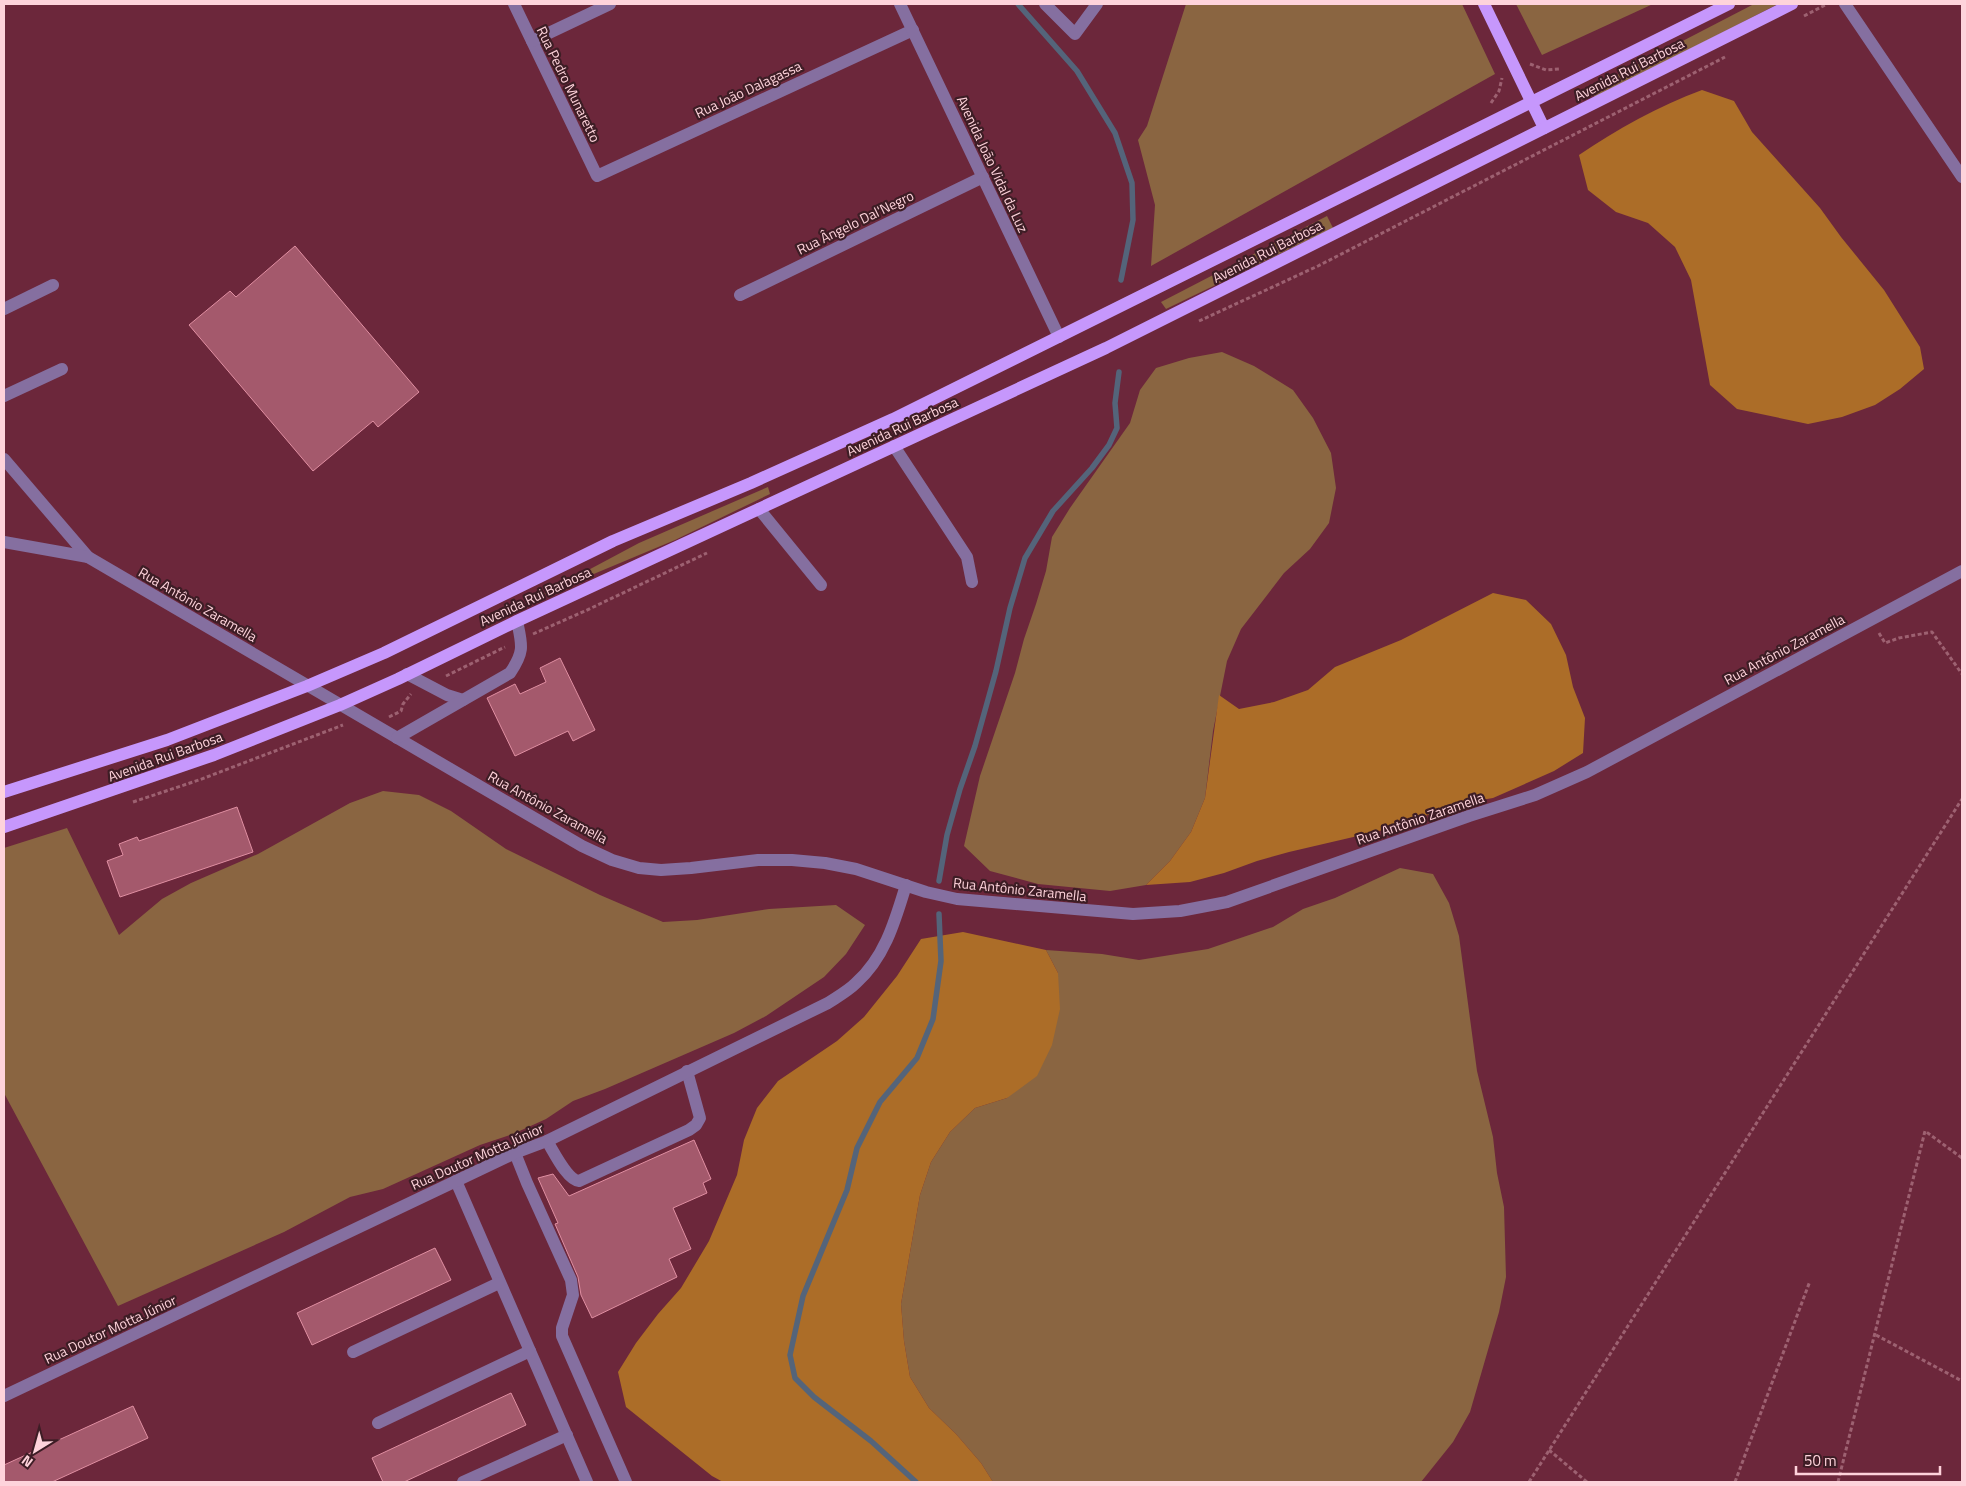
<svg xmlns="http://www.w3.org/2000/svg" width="1966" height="1486" font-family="'Titillium Web',sans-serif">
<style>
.green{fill:#8a6541}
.forest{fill:#ac6d28}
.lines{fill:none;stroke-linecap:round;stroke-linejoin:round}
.stream{stroke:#54647a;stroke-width:5.5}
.building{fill:#a4596c;stroke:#e08fa2}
.path{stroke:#9d6171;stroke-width:3;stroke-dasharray:4 2.5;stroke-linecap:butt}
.minor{stroke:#856fa0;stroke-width:12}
.major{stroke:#c697fc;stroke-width:12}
.labels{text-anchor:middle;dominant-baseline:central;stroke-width:4.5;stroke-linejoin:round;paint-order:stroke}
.street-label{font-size:14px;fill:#fed3db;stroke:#3d1d25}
</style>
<rect width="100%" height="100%" fill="#6c273b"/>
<!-- green -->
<g class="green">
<path d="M1186 4H1462L1495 74 1151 266 1155 205 1138 140 1147 126Z"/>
<path d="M1516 4H1653L1542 55Z"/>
<path d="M1754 4H1778L1595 98 1590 89Z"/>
<path d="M1327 216 1333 228 1166 309 1161 302Z"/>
<path d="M1222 352 1254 366 1293 390 1313 418 1331 453 1336 488 1329 523 1310 549 1284 573 1241 629 1227 661 1213 731 1205 798 1191 832 1170 861 1146 885 1110 891 1038 884 990 871 964 846 980 776 1015 673 1024 639 1036 604 1046 571 1052 537 1070 508 1130 423 1140 390 1156 368 1189 358Z"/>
<path d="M768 487 770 494 675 540 534 599 639 543Z"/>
<path d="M383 791 419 795 451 811 506 849 600 895 663 922 697 920 769 909 836 905 865 925 846 954 824 977 766 1016 734 1033 605 1089 573 1101 546 1119 513 1134 480 1145 383 1189 350 1197 284 1232 118 1306 4 1093V848L67 828 119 935 162 899 191 883 258 854 350 803Z"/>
<path d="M1400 868 1433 874 1449 903 1459 936 1477 1071 1493 1137 1497 1173 1504 1207 1506 1277 1499 1312 1470 1412 1453 1442 1421 1482H993L981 1463 956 1434 929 1408 910 1377 904 1341 901 1304 920 1195 931 1162 950 1132 975 1108 1007 1098 1058 973 1046 950 1102 954 1139 960 1208 949 1273 927 1303 909 1335 898Z"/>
</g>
<!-- forest -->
<g class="forest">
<path d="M1702 90 1734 101 1752 132 1820 208 1841 237 1884 290 1920 347 1924 369 1900 389 1875 405 1842 417 1808 424 1737 409 1710 385 1691 280 1675 247 1648 223 1616 212 1588 190 1579 155C1617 129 1659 106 1702 90Z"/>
<path d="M1493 593 1526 600 1551 624 1566 655 1573 687 1585 718 1583 753 1554 771 1493 798 1458 804 1392 828 1289 852 1257 861 1224 873 1190 882 1146 885 1170 861 1191 832 1205 798 1219 695 1239 709 1274 702 1308 690 1335 667 1401 640Z"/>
<path d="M963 932 1046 950 1058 973 1060 1009 1052 1045 1037 1076 1007 1098 975 1108 950 1132 931 1162 920 1195 901 1304 904 1341 910 1377 929 1408 956 1434 981 1463 993 1482H723L712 1476 626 1407 618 1372 636 1343 658 1314 681 1288 709 1241 737 1175 744 1140 757 1108 778 1081 837 1041 864 1017 897 976 921 939Z"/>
</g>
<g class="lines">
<!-- stream -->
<g class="stream">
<path d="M1018 4 1077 71 1115 133 1132 183 1133 220 1121 280"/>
<path d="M939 881 947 835 960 789 975 746 996 671 1010 608 1025 558 1053 511 1092 468 1109 445 1117 428 1115 403 1119 372"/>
<path d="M916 1482 871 1441 814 1397 795 1378 790 1355 803 1296 847 1190 857 1148 880 1102 917 1058 933 1019 941 961 939 914"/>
</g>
</g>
<!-- building -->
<g class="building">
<path d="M295 246 419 392 378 427 373 421 313 471 189 325 230 291 236 297Z"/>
<path d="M560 658 595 730 573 741 568 731 515 756 487 698 515 684 520 694 546 682 540 668Z"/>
<path d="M237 807 253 852 120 897 107 861 123 855 119 844 137 837 139 841Z"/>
<path d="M694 1140 711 1179 703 1183 707 1193 673 1208 691 1249 669 1259 677 1277 592 1318 581 1295 578 1277 555 1224 558 1223 538 1178 553 1174 569 1196Z"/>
<path d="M435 1248 451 1280 312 1345 297 1313Z"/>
<path d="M511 1393 526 1425 404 1482H383L372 1458Z"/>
<path d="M133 1406 148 1438 52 1482H4V1465Z"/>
</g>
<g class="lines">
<!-- path -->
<g class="path">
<path d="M1804 16 1827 4"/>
<path d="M1530 64 1546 70 1560 69"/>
<path d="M1491 103 1499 91 1502 78"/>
<path d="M1199 321 1318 266 1725 57"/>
<path d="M1879 633 1885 643 1899 638 1932 632 1962 674"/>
<path d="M533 634 585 611 707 553"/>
<path d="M446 676 505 647"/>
<path d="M389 717 401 711 403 704 411 694"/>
<path d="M133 802 199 780 343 725"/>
<path d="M1876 1335 1962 1381"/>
<path d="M1549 1450 1587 1482"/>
<path d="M1529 1482 1962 799"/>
<path d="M1735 1482 1810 1281"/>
<path d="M1838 1482 1925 1131 1962 1158"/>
</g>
<!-- minor -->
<g class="minor">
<path d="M514 4 597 176 913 30"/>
<path d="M900 4 1059 337"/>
<path d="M1045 4 1075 34 1097 4"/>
<path d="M1845 4 1962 177"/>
<path d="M532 41 610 4"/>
<path d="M740 295 983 177"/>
<path d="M4 309 53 285"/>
<path d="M4 396 62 369"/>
<path d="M894 446 967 557 972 582"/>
<path d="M4 459 88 557"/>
<path d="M759 509 821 585"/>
<path d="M4 542 88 557 582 846 612 860 639 868 661 870 691 868 758 860H792L825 863 856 869 926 892 957 899 1133 914 1180 911 1227 902 1469 816 1535 795 1587 772 1962 571"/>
<path d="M407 674 447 695 463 700"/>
<path d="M397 738 510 673C525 651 522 645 517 621"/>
<path d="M547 1141C554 1152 567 1180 579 1181L689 1130 696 1125 700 1118 687 1071"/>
<path d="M515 1153 527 1183 571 1280 573 1295 562 1328V1336L626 1482"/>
<path d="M456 1181 587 1482"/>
<path d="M353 1352 499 1283"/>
<path d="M4 1396 456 1181 515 1153 547 1141 828 1003C837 997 848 991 856 983 885 957 895 921 906 885"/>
<path d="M378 1423 530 1351"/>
<path d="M463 1482 567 1435"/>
</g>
<!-- major -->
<g class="major">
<path d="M1484 4 1544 128"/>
<path d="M4 792 167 740 307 686 384 653 613 541 751 483 893 419 1729 4"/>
<path d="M4 827 214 755 340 705 398 679 517 621 1106 348 1792 4"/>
</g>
</g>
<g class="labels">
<!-- street labels -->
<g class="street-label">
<text transform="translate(1629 69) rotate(-27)">Avenida Rui Barbosa</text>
<text transform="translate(569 84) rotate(64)">Rua Pedro Munaretto</text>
<text transform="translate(748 89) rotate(-25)">Rua João Dalagassa</text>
<text transform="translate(993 164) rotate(65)">Avenida João Vidal da Luz</text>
<text transform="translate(855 222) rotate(-26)">Rua Ângelo Dal'Negro</text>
<text transform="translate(1267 251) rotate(-27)">Avenida Rui Barbosa</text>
<text transform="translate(902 426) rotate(-25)">Avenida Rui Barbosa</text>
<text transform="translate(535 596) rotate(-25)">Avenida Rui Barbosa</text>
<text transform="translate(198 604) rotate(30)">Rua Antônio Zaramella</text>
<text transform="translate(1784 649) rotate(-28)">Rua Antônio Zaramella</text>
<text transform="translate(165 756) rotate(-20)">Avenida Rui Barbosa</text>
<text transform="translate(548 807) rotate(29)">Rua Antônio Zaramella</text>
<text transform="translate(1420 818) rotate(-19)">Rua Antônio Zaramella</text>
<text transform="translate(1020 889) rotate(6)">Rua Antônio Zaramella</text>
<text transform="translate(477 1156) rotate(-24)">Rua Doutor Motta Júnior</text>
<text transform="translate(110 1329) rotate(-25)">Rua Doutor Motta Júnior</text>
</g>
</g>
<!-- border -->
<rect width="1966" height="1486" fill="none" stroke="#fed3db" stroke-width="10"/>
<!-- north arrow -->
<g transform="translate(35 1451) rotate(217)" stroke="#3d1d25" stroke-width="4" paint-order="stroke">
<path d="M0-4L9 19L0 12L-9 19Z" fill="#fed3db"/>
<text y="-8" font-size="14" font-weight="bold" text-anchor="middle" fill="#fed3db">N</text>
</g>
<!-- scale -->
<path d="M1796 1466v8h144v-8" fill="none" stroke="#fed3db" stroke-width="2.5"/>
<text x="1804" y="1466" font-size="15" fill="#fed3db" stroke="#3d1d25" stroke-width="4" paint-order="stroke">50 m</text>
</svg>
